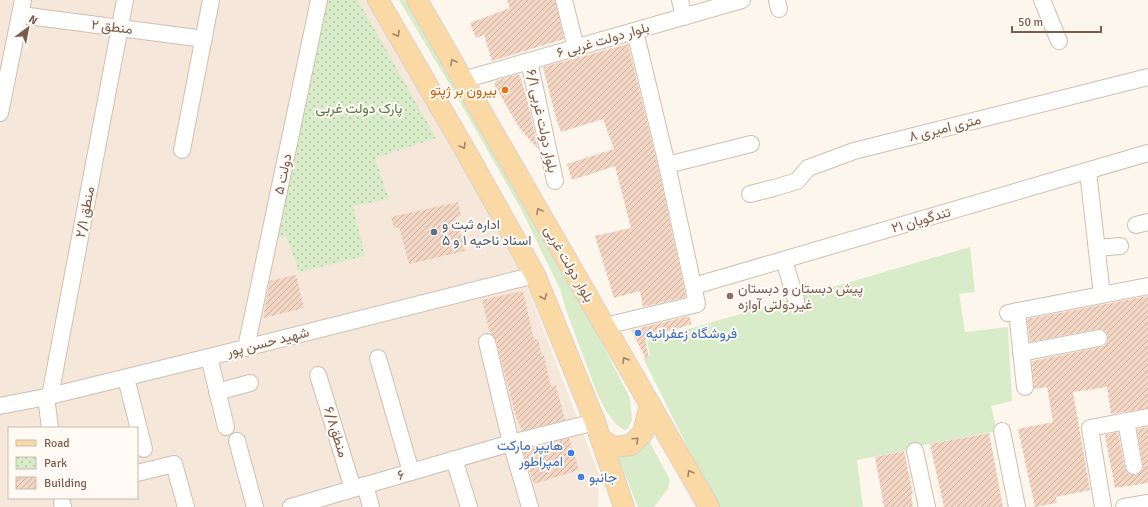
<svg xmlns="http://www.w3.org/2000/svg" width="1148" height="507" font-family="Signika,Vazirmatn,sans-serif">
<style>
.residential{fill:#f5e8da;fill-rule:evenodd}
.grass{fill:#d8ecc9}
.park{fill:url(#park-dots)}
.building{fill:url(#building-hatch)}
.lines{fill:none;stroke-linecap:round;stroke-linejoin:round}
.minor-casing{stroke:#d1beb0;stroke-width:18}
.major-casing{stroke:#dad1cd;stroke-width:22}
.minor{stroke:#fff;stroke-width:16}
.major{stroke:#fbd9a5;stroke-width:20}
.oneway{stroke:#a18267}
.food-dot{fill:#e8710a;stroke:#fffaf3;stroke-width:1.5}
.service-dot{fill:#5c6f8a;stroke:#fffaf3;stroke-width:1.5}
.education-dot{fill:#8d6e63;stroke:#fffaf3;stroke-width:1.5}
.shop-dot{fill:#3f7fe0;stroke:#fffaf3;stroke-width:1.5}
.labels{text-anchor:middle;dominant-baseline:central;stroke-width:4;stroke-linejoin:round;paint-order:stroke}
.street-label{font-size:14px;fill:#7a5c4d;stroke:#fffaf3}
.food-label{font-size:14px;fill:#c56008;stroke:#fffaf3;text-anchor:end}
.park-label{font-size:14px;fill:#537a41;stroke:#fffaf3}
.service-label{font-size:14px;fill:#4e5e75;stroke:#fffaf3;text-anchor:start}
.education-label{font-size:14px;fill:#785e54;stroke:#fffaf3;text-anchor:start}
.shop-label{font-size:14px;fill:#366cbe;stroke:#fffaf3;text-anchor:start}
</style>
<defs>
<pattern id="park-dots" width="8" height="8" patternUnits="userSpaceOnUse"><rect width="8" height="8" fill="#d8ecc9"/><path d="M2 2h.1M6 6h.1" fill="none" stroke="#b4c2a5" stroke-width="1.8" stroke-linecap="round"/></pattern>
<pattern id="building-hatch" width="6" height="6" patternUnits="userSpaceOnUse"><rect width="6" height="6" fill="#f3d5c3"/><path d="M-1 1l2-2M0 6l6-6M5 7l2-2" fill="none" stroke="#cab0a1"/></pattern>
</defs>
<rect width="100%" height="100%" fill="#fdf6ec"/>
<!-- residential -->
<path class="residential" d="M0 0H367L408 67 518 263 599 475 598 507H0ZM9 428H137V498H9Z"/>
<!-- grass -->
<g class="grass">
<path d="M399 0H413L579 299 630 398 632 420 629 427 626 430 622 429 616 424 606 411 597 393 566 310 560 289 521 209 450 85Z"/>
<path d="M970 247 975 292 959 294 965 332 1008 327 1012 401 991 406 997 431 919 446 904 451 857 460 863 507H716L705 482 643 358 650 355 647 341Z"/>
<path d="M647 437 670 480 668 489 654 507H638L616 452Z"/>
</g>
<!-- park -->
<path class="park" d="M328 0H358L436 138 375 158 389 199 353 206 365 256 299 272 286 236 276 238Z"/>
<!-- building -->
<g class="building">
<path d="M507 0H555L564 39 492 61 484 35 476 38 470 23 510 8Z"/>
<path d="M628 44 658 167 686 297 643 307 640 291 614 298 595 236 631 228 615 166 572 180 567 164 614 149 603 119 561 132 556 118 543 67Z"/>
<path d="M518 74 520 75 528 103 538 149 520 129 494 84 496 81Z"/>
<path d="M458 202 461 216 456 218 465 251 409 264 399 227 394 228 391 217Z"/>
<path d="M296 275 304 308 263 318 270 281Z"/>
<path d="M523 291 534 340 538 339 542 356H544L551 387 556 386 565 420 522 431 516 417 496 340 489 330 482 300Z"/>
<path d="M1148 296V408L1111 414 1107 387 1073 392 1090 490 1056 497 1057 503 1035 507 1018 429 1053 422 1047 387 1034 389 1032 361 1101 347 1105 345 1108 341V337L1106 332 1102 329H1097L1030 342 1027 319Z"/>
<path d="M689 316 692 324 645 339 649 358 646 359 631 330Z"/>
<path d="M1148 427V483L1115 488 1105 435 1118 432 1125 468 1127 472 1130 475H1136L1140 473 1143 469V465L1137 429Z"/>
<path d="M989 433 1003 507H944L930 444Z"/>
<path d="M569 438 579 470 534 484 523 450Z"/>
<path d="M904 451 913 494 911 495 913 507H884L875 457Z"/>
</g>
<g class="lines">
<!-- minor casing -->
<g class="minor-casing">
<g id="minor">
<path d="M564 0 576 48"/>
<path d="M680 0 684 17"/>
<path d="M777 0 779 9"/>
<path d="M1042 0 1059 41"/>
<path d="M21 15 204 39"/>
<path d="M529 61 555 181"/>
<path d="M463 80 742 0"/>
<path d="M0 113 23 0"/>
<path d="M182 150 211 0"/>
<path d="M667 165 751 144"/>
<path d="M1088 171 1101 287"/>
<path d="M750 194 774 188 797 181 808 168 854 151 1148 77"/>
<path d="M1136 225 1148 222"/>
<path d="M1097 248 1120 246"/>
<path d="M784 260 796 300"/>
<path d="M694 286 1148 153"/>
<path d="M1017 311 1025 387"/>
<path d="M1008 313 1148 286"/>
<path d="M605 326 697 304 667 165 635 31"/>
<path d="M487 342 511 443 530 507"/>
<path d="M246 348 319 0"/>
<path d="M1021 353 1099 338"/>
<path d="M209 357 226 427"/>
<path d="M378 358 411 472"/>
<path d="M318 375 353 489"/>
<path d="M126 378 144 449"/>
<path d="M217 392 250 383"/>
<path d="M50 396 125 0"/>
<path d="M46 397 50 428"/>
<path d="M0 406 46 397 209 357 535 275"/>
<path d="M1126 421 1134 466"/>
<path d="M1002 431 1017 507"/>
<path d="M237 441 255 507"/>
<path d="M915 451 927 507"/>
<path d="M454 459 469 507"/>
<path d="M137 473 174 464 186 507"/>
<path d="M365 485 371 507"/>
<path d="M62 503 63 507"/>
<path d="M291 507 511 443 595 422"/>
<path d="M1103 507 1090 428 1148 417"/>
<path d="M1124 507 1148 503"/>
</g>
</g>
<!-- major casing -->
<g class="major-casing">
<g id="major">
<path d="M378 0 464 148 535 275 595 422 624 507"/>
<path d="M417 0 709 507"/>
<path d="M601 439 614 447 631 445 643 433 650 404"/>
</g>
</g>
<!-- minor -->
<use href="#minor" class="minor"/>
<!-- major -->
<use href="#major" class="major"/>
</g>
<!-- one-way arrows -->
<defs><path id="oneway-chevron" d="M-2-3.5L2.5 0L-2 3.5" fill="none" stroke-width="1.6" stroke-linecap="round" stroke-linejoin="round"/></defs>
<g class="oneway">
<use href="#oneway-chevron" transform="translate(397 34) rotate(60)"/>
<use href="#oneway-chevron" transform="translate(453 62) rotate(-120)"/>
<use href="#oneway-chevron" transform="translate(463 146) rotate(60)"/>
<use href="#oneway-chevron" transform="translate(539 211) rotate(-120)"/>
<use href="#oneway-chevron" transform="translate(544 297) rotate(68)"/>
<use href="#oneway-chevron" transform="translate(625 360) rotate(-120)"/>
<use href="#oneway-chevron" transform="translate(636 440) rotate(-43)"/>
<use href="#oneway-chevron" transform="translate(690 473) rotate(-120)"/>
</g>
<!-- markers -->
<circle class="food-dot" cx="505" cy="90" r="4"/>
<circle class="service-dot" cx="434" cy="232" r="4"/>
<circle class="education-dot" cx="730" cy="296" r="4"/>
<g class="shop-dot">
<circle cx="638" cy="333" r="4"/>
<circle cx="571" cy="453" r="4"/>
<circle cx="581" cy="477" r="4"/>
</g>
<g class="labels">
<!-- street labels -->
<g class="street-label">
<text transform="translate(112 27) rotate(7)">منطق ۲</text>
<text transform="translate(603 40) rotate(-16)">بلوار دولت غربی ۶</text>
<text transform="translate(542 121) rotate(78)">بلوار دولت غربی ۶/۱</text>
<text transform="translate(945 128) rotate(-14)">۸ متری امیری</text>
<text transform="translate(283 174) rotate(-78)">۵ دولت</text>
<text transform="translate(85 212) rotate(-79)">منطق ۲/۱</text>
<text transform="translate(921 220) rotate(-16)">۲۱ تندگویان</text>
<text transform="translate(569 264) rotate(60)">بلوار دولت غربی</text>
<text transform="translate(268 342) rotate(-14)">شهید حسن پور</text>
<text transform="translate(336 432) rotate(73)">منطق۶/۸</text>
<text transform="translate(401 475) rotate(-16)">۶</text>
</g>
<!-- food labels -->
<g class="food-label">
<text x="497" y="90">بیرون بر ژپتو</text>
</g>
<!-- park labels -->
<g class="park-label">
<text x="359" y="108">پارک دولت غربی</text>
</g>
<!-- service labels -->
<g class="service-label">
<text x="442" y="224">اداره ثبت و<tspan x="442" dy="16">اسناد ناحیه ۱ و ۵</tspan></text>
</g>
<!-- education labels -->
<g class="education-label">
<text x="738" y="288">پیش دبستان و دبستان<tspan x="738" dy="16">غیردولتی آوازه</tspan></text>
</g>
<!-- shop labels -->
<g class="shop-label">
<text x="646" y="333">فروشگاه زعفرانیه</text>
<text x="563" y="445" text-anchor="end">هایپر مارکت<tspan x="563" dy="16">امپراطور</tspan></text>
<text x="589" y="477">جانبو</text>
</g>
</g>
<!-- legend -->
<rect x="8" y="427" width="130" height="72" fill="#fffaf3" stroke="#cabbb1"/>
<rect x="16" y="440" width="20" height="6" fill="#fbd9a5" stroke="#cabbb1"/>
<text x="44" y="447" font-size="12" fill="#7a5c4d">Road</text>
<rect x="16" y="457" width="20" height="12" fill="url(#park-dots)" stroke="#cabbb1"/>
<text x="44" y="467" font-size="12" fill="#7a5c4d">Park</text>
<rect x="16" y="477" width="20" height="12" fill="url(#building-hatch)" stroke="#cabbb1"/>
<text x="44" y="487" font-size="12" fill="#7a5c4d">Building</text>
<!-- north arrow -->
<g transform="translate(28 28) rotate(32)" stroke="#fffaf3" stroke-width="3" paint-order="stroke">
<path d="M0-3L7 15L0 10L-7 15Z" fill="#7a5c4d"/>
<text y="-6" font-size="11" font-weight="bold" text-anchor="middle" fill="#7a5c4d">N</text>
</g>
<!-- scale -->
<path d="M1012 26v6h89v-6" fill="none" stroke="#7a5c4d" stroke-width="2"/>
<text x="1018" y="26" font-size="12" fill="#7a5c4d" stroke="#fffaf3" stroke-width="3" paint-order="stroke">50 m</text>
</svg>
